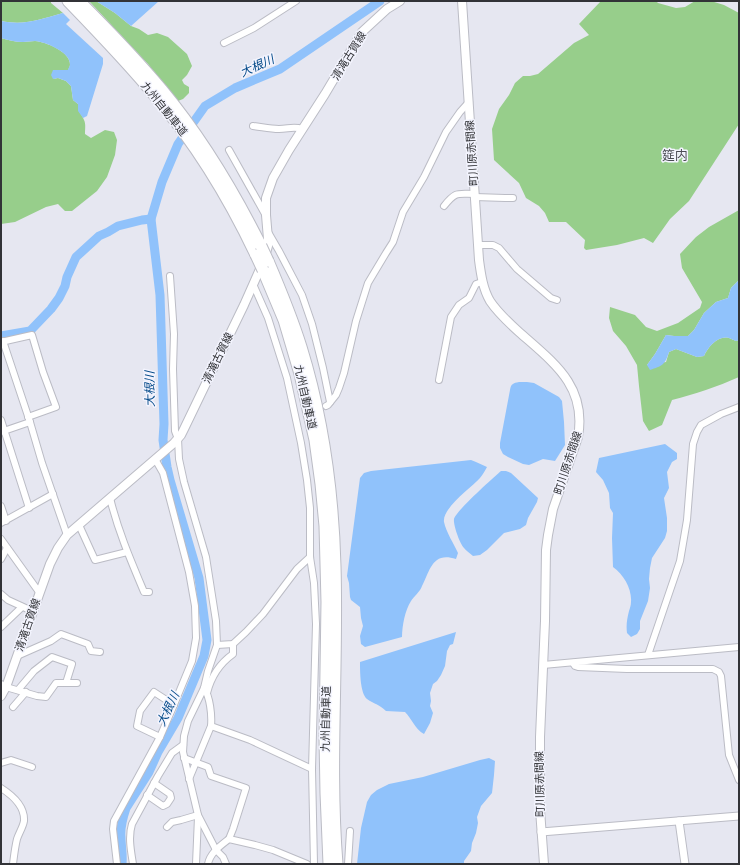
<svg xmlns="http://www.w3.org/2000/svg" width="740" height="865" font-family="'Fira Sans Condensed','Noto Sans JP',sans-serif">
<style>
.green{fill:#97ce8b}
.water{fill:#90c2fb}
.lines{fill:none;stroke-linecap:round;stroke-linejoin:round}
.river{stroke:#90c2fb;stroke-width:9}
.minor-casing{stroke:#bbbcc5;stroke-width:8}
.tertiary-casing{stroke:#bbbcc5;stroke-width:9}
.secondary-casing{stroke:#bbbcc5;stroke-width:10}
.motorway-casing{stroke:#bbbcc5;stroke-width:13}
.minor{stroke:#fff;stroke-width:6}
.tertiary{stroke:#fff;stroke-width:7}
.secondary{stroke:#fff;stroke-width:8}
.motorway{stroke:#fff;stroke-width:11}
.motorway-bridge-casing{stroke:#bbbcc5;stroke-width:13;stroke-linecap:butt}
.motorway-bridge{stroke:#fff;stroke-width:11}
.labels{text-anchor:middle;dominant-baseline:central;stroke-width:3;stroke-linejoin:round;paint-order:stroke}
.street-label{font-size:11px;fill:#323337;stroke:#f3f4fe}
.water-label{font-size:12px;font-style:italic;fill:#034988;stroke:#f3f4fe}
.quarter-label{font-size:13px;fill:#4b4c54;stroke:#f3f4fe}
</style>
<rect width="100%" height="100%" fill="#e6e7f1"/>
<!-- green -->
<g class="green">
<path d="M1 1H51V3L63 13C41 19 25 26 1 21Z"/>
<path d="M89 1H96L115 13 131 26 139 29 148 35 157 33 168 37 187 54 192 66 187 75 182 80 184 84 189 87V93L183 99 178 101 148 64Z"/>
<path d="M601 1H656L658 3 676 8 685 7 695 1H711L724 5 739 13V124L689 201 670 219 653 243 644 238 617 245 586 250 584 248 585 240 566 222H549L545 213 539 206 526 198 519 183 494 160 492 129 499 109 509 95 515 83 523 76H530L538 74 574 43 589 35 579 24Z"/>
<path d="M1 38C8 40 15 42 23 42 27 42 31 41 35 41 46 42 71 52 70 65 70 67 68 69 68 71L53 79 58 78 66 81 71 86 73 100 78 104C78 114 81 112 84 120 86 124 85 129 85 134L91 138 105 130 114 132 117 140 115 155 107 177 97 191 72 211H65L58 204 46 207 15 222 1 224Z"/>
<path d="M739 210V280L731 288 728 298 716 302 704 313 694 330 688 336H674L666 335 655 354 647 365 666 362 669 352 676 349 697 357 704 356C708 347 718 335 729 338 730 338 735 341 736 341L739 340V377C717 387 695 394 672 400L662 425 649 431 643 421 639 386 637 365 626 346 613 331 609 318 610 307 635 315 646 327 657 331 678 323 700 308 702 302 682 268 680 254 696 237 709 227Z"/>
</g>
<!-- water -->
<g class="water">
<path d="M96 1H159L131 26 115 13Z"/>
<path d="M63 13 70 20 66 24 103 58V64L87 116 83 118 78 111V104L73 100 71 86 66 81 58 78 53 79 51 75 53 70H68C68 68 70 67 70 64 70 52 46 42 35 41 31 41 27 42 23 42 15 42 8 40 1 38V21C25 26 41 19 63 13Z"/>
<path d="M739 280V340L736 341C735 341 730 338 729 338 718 335 708 347 704 356L697 357 676 349 669 352C665 365 662 366 650 370L647 365 655 354 666 335 674 336H688L694 330 704 313 716 302 728 298 731 288Z"/>
<path d="M519 382H527L534 383 559 397 562 401 564 422 565 445 555 461 543 459 529 465 523 464 508 457 503 454 500 448V443L510 390C511 384 513 383 519 382Z"/>
<path d="M665 444 677 453V459L672 462 667 472 669 488 664 498 667 518V531L665 538 652 558 650 568 649 579 650 588 648 601 640 621V629L637 634 631 637 627 633C626 625 627 619 629 611 630 608 631 605 631 602 632 589 624 575 613 567L612 538 613 513 610 508 609 493 603 480 596 472 599 458Z"/>
<path d="M471 460 476 462 487 467C485 471 483 474 480 478 471 488 442 508 444 522 446 532 454 544 458 553L456 559C432 551 430 571 422 586 420 592 414 596 411 601 405 610 402 626 402 637L365 647 361 644 360 636 363 626 361 618 360 607 351 600 350 597 349 583 347 576 360 478 364 473 371 471Z"/>
<path d="M501 471H506L511 473 538 498 537 502 528 518 526 525 520 529 504 533 487 550 480 555 473 556C470 553 466 551 464 548 460 544 453 525 454 519 455 512 494 477 501 471Z"/>
<path d="M456 632 453 644 450 645 447 651 445 666 441 675 437 681 433 684 430 693 431 701 430 706 433 713 430 723 424 734C415 729 412 719 405 712L386 711C379 704 374 704 367 699 360 693 360 671 360 662Z"/>
<path d="M489 758 495 761 494 775 492 793 481 806 477 817 478 823 476 833 472 843 471 851 464 861V864H357L361 828 367 802 371 795 377 790 389 784 423 777 480 760Z"/>
</g>
<g class="lines">
<!-- river -->
<g class="river">
<path d="M1 336 30 331 51 309 59 298 65 286 67 277 76 257 99 236 108 232 118 226 142 220 151 219"/>
<path d="M122 864C123 855 121 846 121 837 120 828 123 817 126 808L149 772 158 752 178 718 204 656 207 640 199 578 170 480 167 467 163 440 164 424 160 295 151 219 162 182 178 144 205 106 235 88 280 69 380 1"/>
</g>
<!-- minor casing -->
<g class="minor-casing">
<g id="minor">
<path d="M224 43 254 28 296 1"/>
<path d="M253 126C262 127 270 129 279 129 288 129 294 126 302 129"/>
<path d="M229 150 265 214"/>
<path d="M475 197 505 198H513"/>
<path d="M444 206C456 191 457 194 475 194"/>
<path d="M268 232 279 251 302 295 312 324 323 368 330 402"/>
<path d="M478 245H493L499 248 517 269 551 298 557 300"/>
<path d="M170 276 174 334 173 369 175 431 178 439 179 459 184 482 206 557 216 621 217 645 208 671 204 688 188 721 184 736 183 752 198 815 216 850 223 857 226 864"/>
<path d="M253 284 268 318 287 378 301 443 307 480 310 508V557L314 583 316 624 312 769 314 864"/>
<path d="M3 341 30 422 42 463 67 535"/>
<path d="M1 342 32 335 43 372 56 407 28 417"/>
<path d="M439 380 451 317 459 305 469 298 476 284 482 282"/>
<path d="M326 406 328 405 336 395 339 388 344 373 356 321 368 283 386 253 393 242 403 212 424 177 446 132 460 112 469 102"/>
<path d="M1 420 29 508"/>
<path d="M1 432 30 422"/>
<path d="M110 498C118 531 131 561 144 592H149"/>
<path d="M1 506 6 521"/>
<path d="M1 523 53 494"/>
<path d="M79 525 95 560 127 552"/>
<path d="M1 539 39 592"/>
<path d="M1 559 7 548"/>
<path d="M1 594 8 600 32 611"/>
<path d="M1 627 22 607"/>
<path d="M217 645 233 644 246 632 263 614 297 569 310 557"/>
<path d="M648 655 680 561 687 520 693 444 697 432 701 425 721 414 739 407"/>
<path d="M17 656 51 641 61 634 88 644 91 651 100 652"/>
<path d="M573 663 575 666 578 667 627 669H713L719 672 721 676 729 755 739 780"/>
<path d="M543 665 739 647"/>
<path d="M1 684 6 687 37 696 46 697 56 683H77"/>
<path d="M18 690 34 671 52 657 72 664 66 683"/>
<path d="M207 693C211 677 219 664 233 654V644"/>
<path d="M13 707 26 692"/>
<path d="M211 726 250 740 312 769"/>
<path d="M160 737 137 726 140 711 154 692 174 705"/>
<path d="M184 758 208 767 211 776 246 788 233 829 229 839"/>
<path d="M1 763 11 760 32 767"/>
<path d="M189 779 211 726C212 715 210 697 204 688"/>
<path d="M1 788C12 795 25 806 24 821 23 827 19 833 17 839 15 847 14 856 13 864"/>
<path d="M147 795 163 806 167 804 171 798 170 794 154 783"/>
<path d="M167 827 172 822 181 820 198 815"/>
<path d="M117 864 113 829 114 821 160 737 173 707 192 661 196 638 195 606 189 572 163 473 155 459"/>
<path d="M133 864C131 851 128 837 132 824L158 776 172 753 183 745"/>
<path d="M196 864 198 817"/>
<path d="M208 864C210 853 220 846 229 839L255 845 273 850 307 864"/>
<path d="M348 864 350 831"/>
</g>
</g>
<!-- tertiary casing -->
<g class="tertiary-casing">
<g id="tertiary">
<path d="M679 821 685 864"/>
<path d="M541 832 739 816"/>
</g>
</g>
<!-- secondary casing -->
<g class="secondary-casing">
<g id="secondary">
<path d="M462 1 479 260C481 275 483 289 490 301 498 313 509 323 519 332 554 363 587 386 578 437L553 509 548 535 546 550 545 621 540 737V810L544 864"/>
<path d="M1 696 6 687 50 564 58 548 67 535 174 443 181 435 184 429 210 375 244 305 264 260 268 246V239L266 215V198L273 178 289 150 325 94 362 32 387 9 400 1"/>
</g>
</g>
<!-- motorway casing -->
<g class="motorway-casing">
<g id="motorway">
<path d="M68 1C98 32 128 63 156 97 197 145 229 198 256 255"/>
<path d="M79 1C108 30 136 59 162 90 202 138 233 190 261 246"/>
<path d="M268 261C280 289 292 318 301 347 323 418 333 492 335 566 338 665 329 765 337 864"/>
<path d="M263 270 284 320 300 374 315 440 321 484 325 526 327 602 325 738 326 793 329 864"/>
</g>
</g>
<!-- minor -->
<use href="#minor" class="minor"/>
<!-- tertiary -->
<use href="#tertiary" class="tertiary"/>
<!-- secondary -->
<use href="#secondary" class="secondary"/>
<!-- motorway -->
<use href="#motorway" class="motorway"/>
<!-- motorway-bridge casing -->
<g class="motorway-bridge-casing">
<g id="motorway-bridge">
<path d="M261 246 268 261"/>
<path d="M256 255 263 270"/>
</g>
</g>
<!-- motorway-bridge -->
<use href="#motorway-bridge" class="motorway-bridge"/>
</g>
<g class="labels">
<!-- street labels -->
<g class="street-label">
<text transform="translate(349 56) rotate(-58)">清滝古賀線</text>
<text transform="translate(164 109) rotate(51)">九州自動車道</text>
<text transform="translate(472 153) rotate(-94)">町川原赤間線</text>
<text transform="translate(218 358) rotate(-64)">清滝古賀線</text>
<text transform="translate(305 397) rotate(77)">九州自動車道</text>
<text transform="translate(568 463) rotate(-72)">町川原赤間線</text>
<text transform="translate(28 625) rotate(-71)">清滝古賀線</text>
<text transform="translate(326 719) rotate(-89)">九州自動車道</text>
<text transform="translate(540 784) rotate(-91)">町川原赤間線</text>
</g>
<!-- water labels -->
<g class="water-label">
<text transform="translate(257 66) rotate(-24)">大根川</text>
<text transform="translate(150 389) rotate(-91)">大根川</text>
<text transform="translate(168 709) rotate(-65)">大根川</text>
</g>
<!-- quarter labels -->
<g class="quarter-label">
<text x="675" y="155">筵内</text>
</g>
</g>
<!-- border -->
<rect width="740" height="865" fill="none" stroke="#323337" stroke-width="4"/>
</svg>
